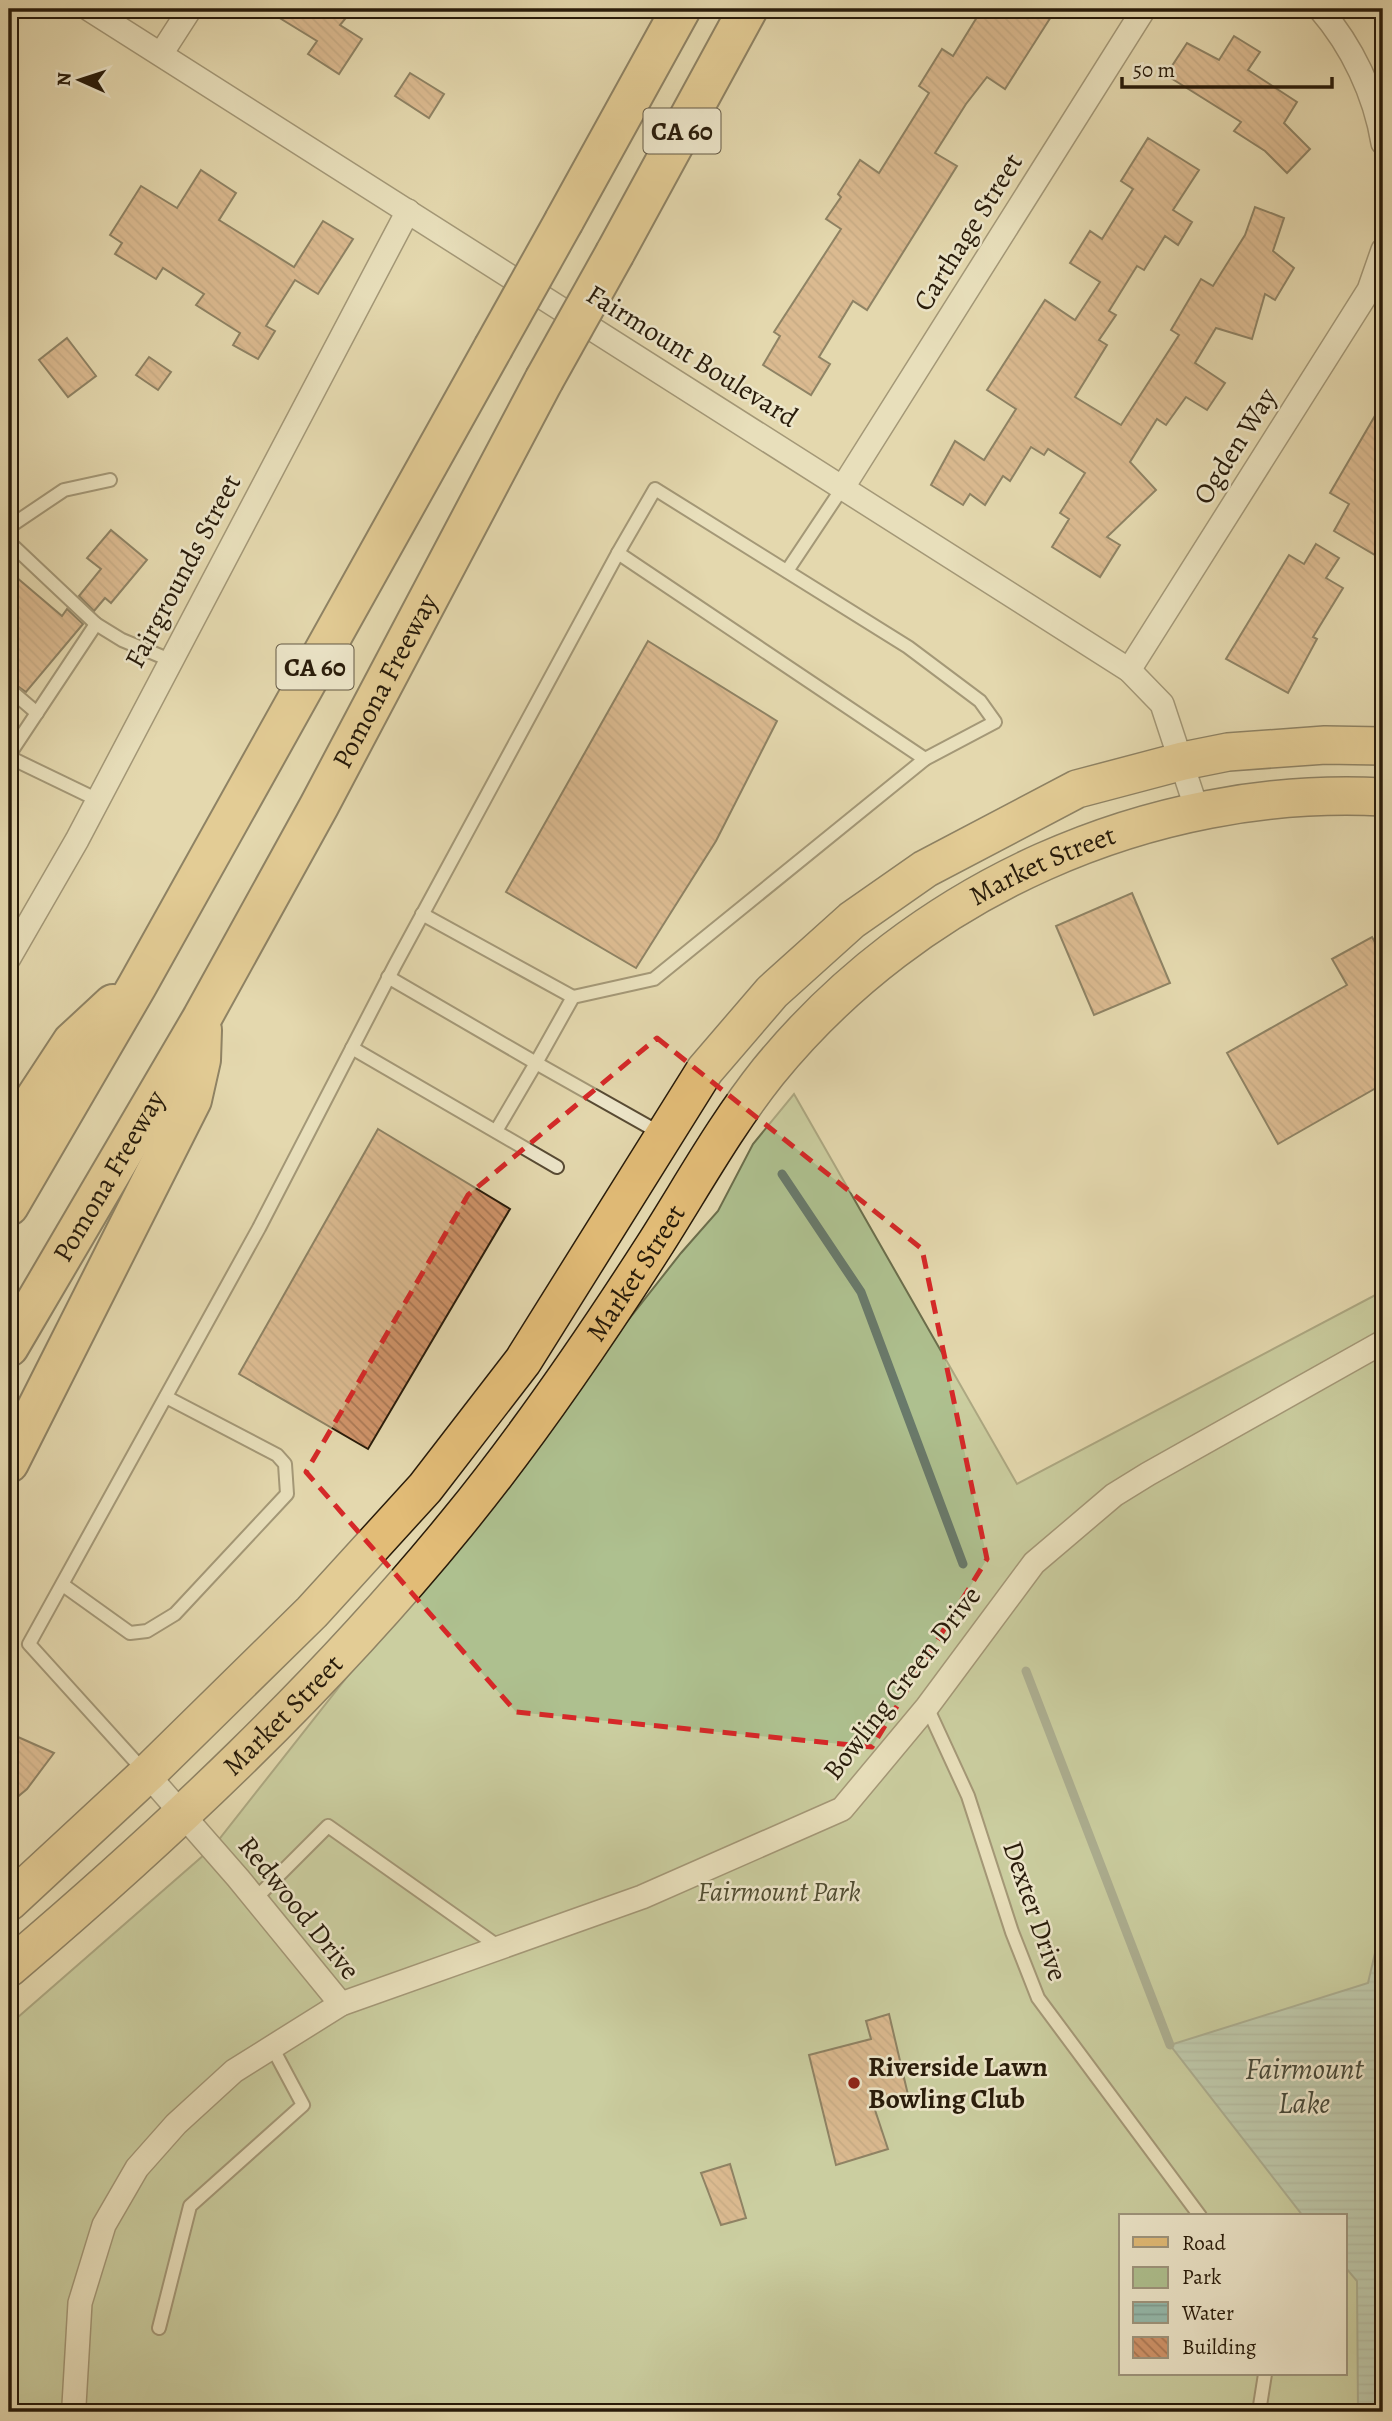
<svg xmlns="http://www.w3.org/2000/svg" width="1392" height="2421" font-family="Alegreya,serif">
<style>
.park{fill:#aec08f;stroke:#6b6e4c;stroke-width:2;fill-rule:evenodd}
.water{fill:url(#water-rules);stroke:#697a6b;stroke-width:2}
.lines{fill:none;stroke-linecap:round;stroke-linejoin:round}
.stream{stroke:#697a6b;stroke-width:9}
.building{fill:url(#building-back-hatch);stroke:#281b0a;stroke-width:2}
.service-casing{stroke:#574a33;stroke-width:16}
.minor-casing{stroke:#574a33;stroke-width:26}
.primary-casing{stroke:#281b0a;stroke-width:40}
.motorway-casing{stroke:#281b0a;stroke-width:42}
.service{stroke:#ede6ca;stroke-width:12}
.minor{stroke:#ede6ca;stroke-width:23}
.primary{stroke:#e2bc77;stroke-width:37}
.motorway{stroke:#e2bc77;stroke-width:38}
.motorway-bridge-casing{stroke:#281b0a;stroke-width:42;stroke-linecap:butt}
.motorway-bridge{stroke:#e2bc77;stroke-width:38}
.marked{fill:none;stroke:#d62828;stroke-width:5;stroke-dasharray:14 9;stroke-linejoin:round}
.poi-dot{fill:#8f2418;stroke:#ede6ca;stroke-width:2.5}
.labels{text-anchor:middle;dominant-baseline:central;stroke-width:5;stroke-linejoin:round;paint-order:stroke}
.shield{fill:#ede6ca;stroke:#635844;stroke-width:2}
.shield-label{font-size:26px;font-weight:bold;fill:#281b0a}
.street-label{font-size:28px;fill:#281b0a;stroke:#ede6ca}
.park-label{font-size:28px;font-style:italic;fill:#504d32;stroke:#ede6ca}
.poi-label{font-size:28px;font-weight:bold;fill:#281b0a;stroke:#ede6ca;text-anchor:start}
.water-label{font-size:30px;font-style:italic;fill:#494b3b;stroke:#ede6ca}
</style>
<defs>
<pattern id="water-rules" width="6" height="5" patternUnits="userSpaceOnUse" patternTransform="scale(1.75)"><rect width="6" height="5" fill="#95baac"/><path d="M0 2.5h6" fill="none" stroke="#809f93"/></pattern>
<pattern id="building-back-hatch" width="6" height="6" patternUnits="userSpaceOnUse" patternTransform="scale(1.75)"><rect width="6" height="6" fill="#d0946a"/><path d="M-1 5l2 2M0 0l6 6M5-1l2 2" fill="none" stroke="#a97855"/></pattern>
</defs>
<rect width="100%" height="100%" fill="#e4d8ae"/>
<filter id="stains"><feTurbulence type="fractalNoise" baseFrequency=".00286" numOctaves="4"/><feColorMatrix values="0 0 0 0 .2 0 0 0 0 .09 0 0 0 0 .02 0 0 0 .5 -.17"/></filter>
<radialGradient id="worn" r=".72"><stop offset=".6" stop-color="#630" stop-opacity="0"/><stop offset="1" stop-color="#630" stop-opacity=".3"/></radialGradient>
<!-- park -->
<path class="park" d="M794 1094 1017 1484 1383 1291V2412H9V2025L213 1847 681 1253 718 1211 753 1144ZM1121 2216H1345V2374H1121Z"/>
<!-- water -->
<path class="water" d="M1383 1934V2412H1358L1357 2281 1345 2267V2216H1303L1170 2045 1368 1983 1379 1936Z"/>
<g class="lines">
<!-- stream -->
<g class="stream">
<path d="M782 1174 861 1292 963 1564"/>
<path d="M1026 1671 1170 2045"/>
</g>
</g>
<!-- building -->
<g class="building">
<path d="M265 9H328L345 19 340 25 362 39 339 74 308 54 317 41Z"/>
<path d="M982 9H1056L1005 89 987 77 966 104 935 153 957 166 867 310 853 301 819 357 830 364 811 395 763 365 780 336 774 332 841 229 826 219 841 197 838 194 860 160 879 173 929 93 919 86 942 49 953 56Z"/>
<path d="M1234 36 1260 52 1248 70 1297 102 1284 123 1310 149 1287 173 1265 151 1234 131 1241 122 1166 75 1187 43 1219 60Z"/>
<path d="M410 73 444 94 429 118 395 96Z"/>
<path d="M1148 138 1199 170 1173 210 1192 222 1178 245 1165 236 1144 270 1137 266 1109 311 1116 315 1099 340 1107 345 1075 397 1121 425 1179 335 1171 330 1201 279 1213 286 1245 235 1255 207 1284 218 1273 251 1294 268 1275 300 1265 294 1252 339 1216 328 1195 363 1225 383 1207 410 1186 397 1166 425 1157 419 1130 462 1156 490 1107 537 1120 545 1100 577 1052 547 1069 519 1060 513 1085 473 1048 449 1044 455 1031 447 1010 481 1003 476 985 505 970 494 963 505 931 485 955 441 984 460 1016 409 987 390 1045 300 1075 320 1100 282 1070 263 1090 231 1102 239 1133 189 1121 181Z"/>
<path d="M201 170 236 193 219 220 294 267 323 221 353 239 318 294 295 280 266 326 275 331 258 359 233 345 240 333 196 305 204 294 163 268 156 279 115 254 122 243 110 235 141 186 177 208Z"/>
<path d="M67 338 96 376 68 397 39 360Z"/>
<path d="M149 357 171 372 158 390 136 375Z"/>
<path d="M1383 402V539L1375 555 1334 531 1349 504 1330 493Z"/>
<path d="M111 530 147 560 111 603 105 598 94 611 79 596 101 569 87 558Z"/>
<path d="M1316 544 1339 558 1326 578 1343 588 1313 637 1317 639 1288 693 1226 659 1289 555 1304 564Z"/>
<path d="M9 571 62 616 67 609 83 624 26 692 9 680Z"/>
<path d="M648 641 777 721 716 841 636 968 506 892Z"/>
<path d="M1132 893 1170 983 1094 1015 1056 926Z"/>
<path d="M1372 937 1383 957V1084L1278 1144 1227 1053 1347 985 1332 959Z"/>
<path d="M378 1129 510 1209 368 1449 239 1374Z"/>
<path d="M9 1733 54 1753 27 1789 9 1804Z"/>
<path d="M889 2014 909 2099 874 2107 888 2149 836 2165 809 2055 871 2039 866 2021Z"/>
<path d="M730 2164 746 2218 721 2225 701 2173Z"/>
</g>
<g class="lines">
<!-- service casing -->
<g class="service-casing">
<g id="service">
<path d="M9 527 64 490 110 480"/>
<path d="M9 542 96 624 122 640 170 660"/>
<path d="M618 553 655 489 908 647 980 701 995 722 925 759"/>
<path d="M787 571 843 487"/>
<path d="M9 689 37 713"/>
<path d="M9 755 96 624"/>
<path d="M9 757 98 800"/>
<path d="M422 914 573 997"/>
<path d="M388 977 536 1063 496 1131"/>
<path d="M352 1048 557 1167"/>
<path d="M63 1585 130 1633 147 1631 175 1614 287 1494 285 1464 277 1455 166 1397"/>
<path d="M927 1707 968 1796 1012 1932 1038 1998 1200 2216"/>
<path d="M144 1771 29 1644 259 1228 395 965 618 553 925 759 654 979 573 997 536 1063 660 1133"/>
<path d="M255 1899 328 1826 499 1947"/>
<path d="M159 2328 190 2206 303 2105 272 2047"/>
<path d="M1259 2412 1265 2374"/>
</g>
</g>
<!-- minor casing -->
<g class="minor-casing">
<g id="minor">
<path d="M89 9 1129 670 1162 704 1197 810"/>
<path d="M1320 9C1352 46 1375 94 1383 143"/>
<path d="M161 54 190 9"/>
<path d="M843 487 1144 9"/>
<path d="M1129 670 1369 290 1383 250"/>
<path d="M9 958 77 840 408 211"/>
<path d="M147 1774 238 1878 341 2004"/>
<path d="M77 2412 74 2405 80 2303 104 2225 137 2168 176 2124 234 2071 341 2004 642 1897 842 1809 927 1707 1034 1563 1114 1495 1148 1474 1383 1342"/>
</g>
</g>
<!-- primary casing -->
<g class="primary-casing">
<g id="primary">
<path d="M9 1902 147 1774 312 1612 425 1488 523 1361 705 1070 772 992 852 920 925 869 1077 789 1183 761 1228 752 1325 745 1383 746"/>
<path id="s1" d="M9 1968C169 1832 324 1686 457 1523 529 1435 593 1341 654 1246 691 1188 725 1126 768 1072 916 890 1149 785 1383 797"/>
</g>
</g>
<!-- motorway casing -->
<g class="motorway-casing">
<g id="motorway">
<path d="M564 221 681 9"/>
<path d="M615 253 748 9"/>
<path d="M9 1138 72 1042 113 1004"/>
<path d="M9 1206 137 986 493 348"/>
<path id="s2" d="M9 1347 202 1018 319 806 544 380"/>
<path d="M9 1463 192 1100 201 1060 202 1030"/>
</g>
</g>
<!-- service -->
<use href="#service" class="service"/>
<!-- minor -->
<use href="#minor" class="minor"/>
<!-- primary -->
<use href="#primary" class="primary"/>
<!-- motorway -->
<use href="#motorway" class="motorway"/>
<!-- motorway-bridge casing -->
<g class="motorway-bridge-casing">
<g id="motorway-bridge">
<path d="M493 348 564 221"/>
<path d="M544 380 615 253"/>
</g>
</g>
<!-- motorway-bridge -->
<use href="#motorway-bridge" class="motorway-bridge"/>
</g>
<!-- marked area -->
<path d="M0 0H1392V2421H0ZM657 1038 922 1249 987 1559 872 1747 516 1712 306 1472 468 1195Z" fill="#e4d8ae" fill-opacity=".55" fill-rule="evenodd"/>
<path class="marked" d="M657 1038 922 1249 987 1559 872 1747 516 1712 306 1472 468 1195Z"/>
<!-- markers -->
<circle class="poi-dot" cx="854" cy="2083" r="7"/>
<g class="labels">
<!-- shield labels -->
<g class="shield">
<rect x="643.5" y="108.5" width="77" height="45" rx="5"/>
<rect x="276.5" y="644.5" width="77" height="45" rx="5"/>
</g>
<g class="shield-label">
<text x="682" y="131">CA 60</text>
<text x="315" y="667">CA 60</text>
</g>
<!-- street labels -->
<g class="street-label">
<text transform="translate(968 232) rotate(-58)">Carthage Street</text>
<text transform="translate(692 356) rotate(32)">Fairmount Boulevard</text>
<text transform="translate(1235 446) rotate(-58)">Ogden Way</text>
<text transform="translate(183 571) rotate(-62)">Fairgrounds Street</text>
<text stroke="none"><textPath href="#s2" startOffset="765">Pomona Freeway</textPath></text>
<text stroke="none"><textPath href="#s1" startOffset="1528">Market Street</textPath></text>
<text stroke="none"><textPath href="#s2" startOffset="198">Pomona Freeway</textPath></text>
<text stroke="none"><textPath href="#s1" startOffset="940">Market Street</textPath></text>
<text transform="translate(902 1683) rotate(-52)">Bowling Green Drive</text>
<text stroke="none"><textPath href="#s1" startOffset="373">Market Street</textPath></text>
<text transform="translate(299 1908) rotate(51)">Redwood Drive</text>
<text transform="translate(1035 1911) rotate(71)">Dexter Drive</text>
</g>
<!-- park labels -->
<g class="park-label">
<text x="779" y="1892">Fairmount Park</text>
</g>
<!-- poi labels -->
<g class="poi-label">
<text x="868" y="2067">Riverside Lawn<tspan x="868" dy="32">Bowling Club</tspan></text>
</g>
<!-- water labels -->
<g class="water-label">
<text x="1304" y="2069">Fairmount<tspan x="1304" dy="34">Lake</tspan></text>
</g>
</g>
<!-- margin -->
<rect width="1392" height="2421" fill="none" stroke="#e4d8ae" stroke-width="35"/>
<rect x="10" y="10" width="1371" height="2400" fill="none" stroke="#281b0a" stroke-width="3.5"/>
<rect x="18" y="18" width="1357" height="2386" fill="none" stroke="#281b0a" stroke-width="2"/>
<!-- legend -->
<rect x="1119" y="2214" width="228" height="161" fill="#ede6ca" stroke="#9e957d" stroke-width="2"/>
<rect x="1133" y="2237" width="35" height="10" fill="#e2bc77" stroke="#9e957d" stroke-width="2"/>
<text x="1182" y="2250" font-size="21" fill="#281b0a">Road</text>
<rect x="1133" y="2267" width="35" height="21" fill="#aec08f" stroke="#9e957d" stroke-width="2"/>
<text x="1182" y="2284" font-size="21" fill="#281b0a">Park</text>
<rect x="1133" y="2302" width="35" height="21" fill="url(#water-rules)" stroke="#9e957d" stroke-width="2"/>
<text x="1182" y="2320" font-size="21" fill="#281b0a">Water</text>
<rect x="1133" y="2337" width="35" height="21" fill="url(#building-back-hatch)" stroke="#9e957d" stroke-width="2"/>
<text x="1182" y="2354" font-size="21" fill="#281b0a">Building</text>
<!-- north arrow -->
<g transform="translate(80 80) rotate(273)" stroke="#ede6ca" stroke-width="5" paint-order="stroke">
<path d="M0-5L12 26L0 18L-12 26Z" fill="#281b0a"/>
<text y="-10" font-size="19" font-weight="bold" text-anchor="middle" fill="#281b0a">N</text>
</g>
<!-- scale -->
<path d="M1122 77v10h210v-10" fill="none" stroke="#281b0a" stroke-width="3.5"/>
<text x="1133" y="77" font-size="21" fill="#281b0a" stroke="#ede6ca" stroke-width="5" paint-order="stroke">50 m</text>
<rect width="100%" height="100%" filter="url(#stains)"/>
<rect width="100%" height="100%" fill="url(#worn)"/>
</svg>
